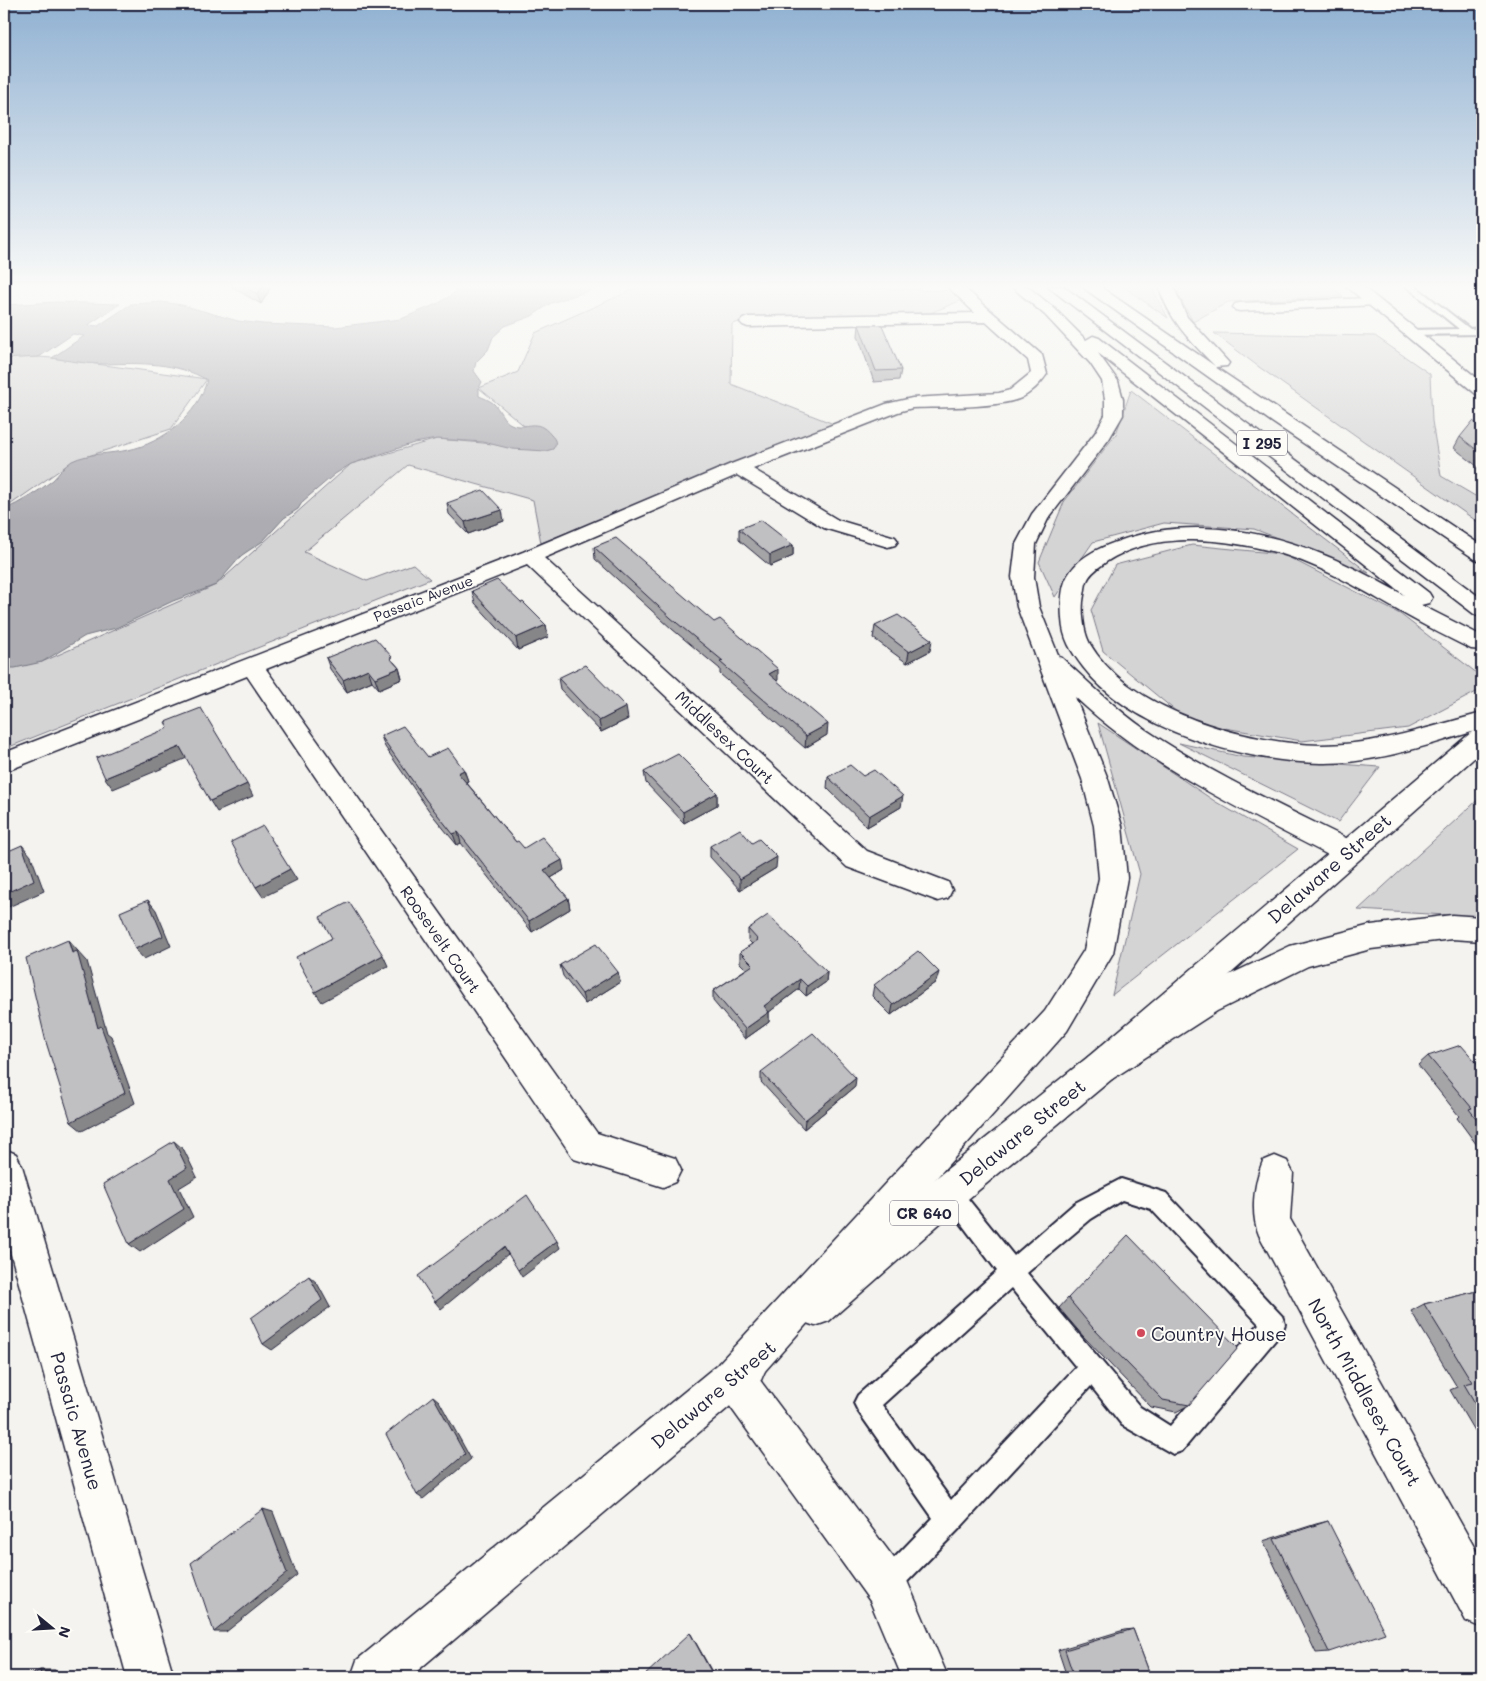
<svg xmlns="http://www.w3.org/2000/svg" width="1486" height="1681" font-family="Mali,sans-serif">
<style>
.green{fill:#d5d4d5;stroke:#7c7b88}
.water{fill:#acacb2;stroke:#757582}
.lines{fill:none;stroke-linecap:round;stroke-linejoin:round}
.lane-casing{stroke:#22223b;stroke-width:4}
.street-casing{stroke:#22223b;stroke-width:3}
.primary-casing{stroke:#22223b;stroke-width:3}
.highway-casing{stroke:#22223b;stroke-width:3}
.lane{fill:#fdfcf7;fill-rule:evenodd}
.street{fill:#fdfcf7;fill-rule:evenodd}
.primary{fill:#fdfcf7;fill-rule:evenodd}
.highway{fill:#fdfcf7;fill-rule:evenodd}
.wall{fill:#a5a4a7;stroke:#22223b}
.shaded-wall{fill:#868688;stroke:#22223b}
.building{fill:#c0bfc2;stroke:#22223b}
.poi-dot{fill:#d1495b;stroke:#fdfcf7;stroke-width:2}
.labels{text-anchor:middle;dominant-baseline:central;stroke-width:4;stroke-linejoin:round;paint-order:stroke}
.far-street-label{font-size:14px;fill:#22223b;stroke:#fdfcf7}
.shield{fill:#fdfcf7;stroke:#646373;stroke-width:1}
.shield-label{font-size:15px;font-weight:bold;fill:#22223b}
.street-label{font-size:16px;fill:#22223b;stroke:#fdfcf7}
.near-street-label{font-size:19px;fill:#22223b;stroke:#fdfcf7}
.near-poi-label{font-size:19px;fill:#22223b;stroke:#fdfcf7;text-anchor:start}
</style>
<rect width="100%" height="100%" fill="#f4f3ef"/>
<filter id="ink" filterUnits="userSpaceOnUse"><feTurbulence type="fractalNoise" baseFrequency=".02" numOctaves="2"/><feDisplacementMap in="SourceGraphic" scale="10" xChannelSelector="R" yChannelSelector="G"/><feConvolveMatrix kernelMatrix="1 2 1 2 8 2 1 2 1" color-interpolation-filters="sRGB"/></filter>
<g filter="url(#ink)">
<!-- green -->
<g class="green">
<path d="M641 286H857L860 288 951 291 962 300 923 316 755 318 732 324 731 384 839 426 541 543 533 500 408 465 304 552 367 581 413 564 430 579 4 749V663L42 662 216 585 351 464 437 439 552 449 479 388 518 372 535 333Z"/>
<path d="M1122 286H1151L1168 318Z"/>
<path d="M1181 286H1330L1343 296 1228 302 1193 322 1178 294Z"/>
<path d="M1214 333 1375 336 1430 374 1432 421 1441 476 1482 500V525L1259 367Z"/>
<path d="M39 357 52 358 207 379 171 429 73 461 4 509V358Z"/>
<path d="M1131 390 1369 573 1254 529 1164 523 1093 542 1055 597 1039 562 1064 502 1116 434Z"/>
<path d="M1192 545 1282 554 1400 614 1482 677V689L1408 728 1302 741 1189 722 1103 651 1091 610 1115 565Z"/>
<path d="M1098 723 1216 802 1298 849 1112 995 1140 874Z"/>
<path d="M1179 743 1243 757 1380 767 1338 822Z"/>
<path d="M1482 796V917L1358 910Z"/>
</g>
<!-- water -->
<path class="water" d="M465 286H604L551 303 532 316 505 326 493 337 488 350 476 362 474 371 482 382 479 388V396C484 398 489 400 493 403 500 409 503 421 511 424 526 431 536 416 551 435 556 440 557 443 553 449L546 451 512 449 483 442 437 439 414 443 351 464 335 474 303 501 298 509 284 518 263 541 242 555 216 585 173 601 116 628 85 636 42 662 15 668H4V510C21 502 38 492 53 480 59 474 64 466 72 461 88 453 111 454 128 450 163 443 198 415 207 380 177 362 139 363 106 364 88 364 70 361 52 358L84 336 73 334 39 357 4 359V305L56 302 120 304 88 325 98 326 131 304 162 302 182 305 238 321 263 324 335 327 401 319 439 303Z"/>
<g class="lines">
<!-- lane casing -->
<g class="lane-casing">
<g id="lane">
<path d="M1406 286H1415L1470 329 1482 328V334L1406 335 1404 333 1409 330 1459 329Z"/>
<path d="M1121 1179 1166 1193 1282 1316 1285 1324 1282 1332 1182 1451 1173 1454 1122 1425 1091 1386 959 1529 896 1593 887 1597 878 1593 874 1584 878 1575 933 1518 858 1411 854 1403 858 1395 997 1271 942 1198 938 1191 942 1184 949 1181 956 1184 1014 1256 1075 1203ZM1122 1200 1151 1209 1259 1324 1170 1426 1140 1407 1027 1273 1091 1219ZM1011 1288 1076 1367 951 1500 882 1405Z"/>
</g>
</g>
<!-- street casing -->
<g class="street-casing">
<g id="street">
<path d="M947 286H962L1042 355 1047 374C1041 383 1031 393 1021 398 998 408 940 407 912 408L898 412 753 469 838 520 895 537 898 541 895 545 888 547 824 528 737 475 544 558 867 851 948 882 952 890 948 898 938 901 847 867 527 565 266 669 597 1133 675 1158 681 1170 675 1182 663 1187 574 1159 247 676 4 772V753L523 552 731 464 886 404 912 398 999 393 1010 390 1031 373 1028 360 986 322 748 327 743 325 740 322 743 319 748 317 975 313Z"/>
<path d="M1373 298 1378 299 1380 302 1378 305 1240 311 1235 310 1233 307 1235 304 1240 303Z"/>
<path d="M4 1149 16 1154 22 1166 174 1677H127L4 1229Z"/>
<path d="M1275 1156 1287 1161 1293 1173 1290 1219 1482 1561V1628L1466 1621 1259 1235C1250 1214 1254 1182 1263 1161Z"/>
<path d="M733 1357 747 1363 902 1569 948 1677H902L870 1601 719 1391 713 1377 719 1363Z"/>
</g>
</g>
<!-- primary casing -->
<g class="primary-casing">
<g id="primary">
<path d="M1346 286H1362L1482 382V395L1476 394Z"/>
<path d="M1482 728V751L1112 1079 962 1204 829 1321 815 1326 801 1321 796 1307 801 1293 936 1178 1088 1057 1473 731Z"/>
<path d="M747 1346 761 1352 767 1366 761 1380 410 1677H351L357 1660 733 1352Z"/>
</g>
</g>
<!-- highway casing -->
<g class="highway-casing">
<g id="highway">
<path d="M1011 286H1027L1055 309 1086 340 1093 336 1099 338 1429 593 1432 598 1429 603 1421 605 1482 636V650L1471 649C1449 638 1427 627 1406 615 1364 591 1322 565 1275 552 1222 538 1154 531 1106 562 1099 567 1090 573 1087 581 1085 585 1085 591 1084 595 1081 609 1083 631 1090 644 1129 711 1249 744 1321 745 1376 745 1429 727 1482 713V729C1430 744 1376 764 1321 763 1244 762 1131 730 1083 667 1071 651 1063 639 1062 619 1061 606 1061 591 1066 579 1076 558 1098 548 1119 541 1184 517 1262 529 1324 555 1352 566 1378 581 1404 595L1098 353 1118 381 1123 399V415L1109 439 1048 519 1036 544 1034 577 1039 607 1059 657 1062 658C1089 683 1116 709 1146 730 1213 775 1286 808 1358 844L1362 852 1358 860 1348 863 1338 860C1247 812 1151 769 1075 697L1108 779 1122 826 1127 878 1113 953 1067 1031 747 1391 733 1397 719 1391 713 1377 719 1363 1045 1011 1084 950 1099 878 1094 826 1082 779 1017 607 1012 577 1016 544 1032 514 1095 433 1105 415V399L1102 381 1090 363 1045 315Z"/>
<path d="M1047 286H1063L1482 599V616L1474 614Z"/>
<path d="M1083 286H1099L1215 366C1191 342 1168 319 1159 286H1173L1187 317 1229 363 1227 366 1215 367 1482 546V561L1475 559 1272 422 1085 289Z"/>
<path d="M1452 915 1482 917V941L1452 939 1371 949 1308 966 1217 1011 1112 1079 1100 1083 1088 1079 1084 1068 1088 1057 1195 991 1290 946 1371 925Z"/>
</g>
</g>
<!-- lane -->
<use href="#lane" class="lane"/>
<!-- street -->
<use href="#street" class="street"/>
<!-- primary -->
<use href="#primary" class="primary"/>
<!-- highway -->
<use href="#highway" class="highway"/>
</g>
<!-- wall -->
<g class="wall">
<path d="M230 286H269L270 289 261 304Z"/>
<path d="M859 325 901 370 899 380 874 382 858 336Z"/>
<path d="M1482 428V470L1454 448 1460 437Z"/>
<path d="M447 503 504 521 468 534 449 514Z"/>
<path d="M739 529 793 545V556L770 566 739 540Z"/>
<path d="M594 547 778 680 777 681 827 735 805 748 720 674V669L672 629 595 559Z"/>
<path d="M472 591 546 625 548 637 518 650 475 603Z"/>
<path d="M875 626 930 651 907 663 873 638Z"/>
<path d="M326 658 394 662 399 668 402 679 379 689 372 681 347 692 330 669Z"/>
<path d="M558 678 628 719 601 732 560 689Z"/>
<path d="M381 736 428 757 464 770 468 781 466 782 516 842 524 848 564 870 551 878 568 898 570 909 532 932 461 843 457 845 430 812 385 747Z"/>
<path d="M644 772 717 793V805L684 823 646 783Z"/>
<path d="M863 776 901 807 867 827 827 788 828 777Z"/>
<path d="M710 846 776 868 740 890 710 857Z"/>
<path d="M748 929 827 972 826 982 806 996 799 989 769 1012V1022L745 1039 713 1001V991L746 969 740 963V952L752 944 748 940Z"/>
<path d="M560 965 618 972 620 982 585 1004 563 976Z"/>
<path d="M936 982 891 1015 872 996 874 985Z"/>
<path d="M1428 1056 1482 1069V1152L1457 1118 1459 1116 1418 1065Z"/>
<path d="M761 1072 855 1087 804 1129 761 1082Z"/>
<path d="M1482 1290V1440L1480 1441 1450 1390 1457 1387 1411 1311 1424 1304Z"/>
<path d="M1068 1298 1189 1405 1176 1412 1151 1407 1083 1336 1059 1308Z"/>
<path d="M1328 1521 1329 1652 1316 1653 1263 1541 1316 1524Z"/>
<path d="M1133 1629 1151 1677H1067L1058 1650 1124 1630Z"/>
</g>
<!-- shaded-wall -->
<g class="shaded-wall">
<path d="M263 286H269L270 289 261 304 257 294Z"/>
<path d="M502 510 504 521 468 534 465 522Z"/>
<path d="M793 545V556L770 566V555Z"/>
<path d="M546 625 548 637 518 650 516 638Z"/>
<path d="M932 640 930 651 907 663 909 652Z"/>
<path d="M399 668 402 679 379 689 375 678Z"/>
<path d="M368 669 372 681 347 692 343 680Z"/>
<path d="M778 669V680L769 685V674Z"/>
<path d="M626 707 628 719 601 732 599 721Z"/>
<path d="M828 724 827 735 805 748 806 736Z"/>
<path d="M180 747 187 758 113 789 105 778Z"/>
<path d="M464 770 468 781 462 784 458 773Z"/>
<path d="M247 784 253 796 217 812 210 801Z"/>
<path d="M717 793V805L684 823 683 812Z"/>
<path d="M903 796 901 807 867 827 869 816Z"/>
<path d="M458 832 461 843 457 845 453 834Z"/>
<path d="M22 845 31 856 44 891 4 909V894Z"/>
<path d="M777 857 776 868 740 890V879Z"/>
<path d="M562 860 564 870 546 881 544 870Z"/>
<path d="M290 869 297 880 263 897 256 887Z"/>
<path d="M568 898 570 909 532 932 529 921Z"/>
<path d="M148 900 156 910 171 946 144 959 135 949Z"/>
<path d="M68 940 87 961 107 1033 111 1036 135 1103 82 1131 71 1122 98 1028Z"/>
<path d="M383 955 388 966 322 1002 315 992Z"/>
<path d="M618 972 620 982 585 1004 582 994Z"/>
<path d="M827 972 826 982 806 996 807 986Z"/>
<path d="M939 972 936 982 891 1015 893 1005Z"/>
<path d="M800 979 799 989 764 1016V1006Z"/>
<path d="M769 1012V1022L745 1039V1029Z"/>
<path d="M856 1078 855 1087 804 1129 805 1120Z"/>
<path d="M174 1141 184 1150 197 1177 179 1188 193 1217 140 1252 129 1244 170 1179Z"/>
<path d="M557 1241 560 1248 522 1277 518 1270Z"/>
<path d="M504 1247 508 1254 441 1309 435 1302Z"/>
<path d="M309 1276 317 1283 330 1307 272 1350 263 1344Z"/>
<path d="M433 1396 439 1401 471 1459 423 1499 417 1495Z"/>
<path d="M263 1509 273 1512 297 1575 226 1632H214Z"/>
<path d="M690 1633 691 1634 715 1677H714Z"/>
<path d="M40 1670H55L57 1677H41Z"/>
</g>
<!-- building -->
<g class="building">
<path d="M243 286H263L257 294Z"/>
<path d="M859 325H882L901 370 876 371Z"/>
<path d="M1473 421 1482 428V454L1460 437Z"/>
<path d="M483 490 502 510 465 522 447 503Z"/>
<path d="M761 520 793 545 770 555 739 529Z"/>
<path d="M616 538 714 622 720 619 778 669 769 674 828 724 806 736 720 662 723 661 671 618 594 547Z"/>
<path d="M497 580 521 603 523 602 546 625 516 638 472 591Z"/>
<path d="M898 615 932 640 909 652 875 626Z"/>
<path d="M375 638 392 657 390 658 399 668 375 678 368 669 343 680 326 658Z"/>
<path d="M585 665 626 707 599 721 558 678Z"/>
<path d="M201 708 247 784 210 801 180 747 105 778 96 758 168 728 165 722Z"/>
<path d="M403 726 428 757 448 748 464 770 458 773 516 842 518 841 524 848 542 837 562 860 544 870 568 898 529 921 458 832 453 834 426 800 381 736Z"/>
<path d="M678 754 717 793 683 812 644 772Z"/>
<path d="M850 765 863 776 874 770 903 796 869 816 828 777Z"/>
<path d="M263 826 290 869 256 887 231 842Z"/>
<path d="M740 829 752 843 759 839 777 857 740 879 710 846Z"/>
<path d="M22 845 34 880 4 894V853Z"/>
<path d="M148 900 163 936 135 949 120 912Z"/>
<path d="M349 902 383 955 315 992 296 957 332 938 320 917Z"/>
<path d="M768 915 827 972 807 986 800 979 764 1006 769 1012 745 1029 713 991 753 965 740 952 758 940 748 929Z"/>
<path d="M68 940 72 953 77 951 98 1028 101 1026 125 1093 71 1122 46 1042 26 958Z"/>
<path d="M596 944 618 972 582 994 560 965Z"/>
<path d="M918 951 939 972 893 1005 874 985Z"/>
<path d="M813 1033 856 1078 805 1120 761 1072Z"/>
<path d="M1461 1045 1482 1069V1126L1469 1109 1472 1108 1428 1056Z"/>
<path d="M174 1141 187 1168 170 1179 184 1209 129 1244 103 1184Z"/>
<path d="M527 1195 557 1241 518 1270 504 1247 435 1302 418 1276Z"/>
<path d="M1128 1235 1238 1348 1189 1405 1163 1400 1092 1327 1068 1298Z"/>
<path d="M309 1276 322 1300 263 1344 251 1318Z"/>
<path d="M1482 1290V1415L1464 1384 1472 1382 1424 1304Z"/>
<path d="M433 1396 465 1454 417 1495 386 1434Z"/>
<path d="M263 1509 287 1573 214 1632 191 1563Z"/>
<path d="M1328 1521 1385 1633 1329 1652 1274 1539Z"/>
<path d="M1133 1629 1151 1677H1074L1065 1650Z"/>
<path d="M690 1633 714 1677H643Z"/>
<path d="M40 1670 41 1677H29Z"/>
</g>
</g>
<!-- sky -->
<linearGradient id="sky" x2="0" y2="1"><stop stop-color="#90b1d2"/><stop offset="0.55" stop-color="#fafaf8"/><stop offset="1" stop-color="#fafaf8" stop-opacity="0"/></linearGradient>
<rect width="1486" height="521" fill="url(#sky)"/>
<!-- markers -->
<circle class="poi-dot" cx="1141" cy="1333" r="5"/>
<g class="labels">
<!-- far-street labels -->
<g class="far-street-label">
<text transform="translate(423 598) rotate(-21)">Passaic Avenue</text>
</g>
<!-- shield labels -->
<g class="shield">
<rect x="1237" y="430.5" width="50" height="25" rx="4"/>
<rect x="890" y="1200.5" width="68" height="25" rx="4"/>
</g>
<g class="shield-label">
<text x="1262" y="443">I 295</text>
<text x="924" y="1213">CR 640</text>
</g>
<!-- street labels -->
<g class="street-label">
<text transform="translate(725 737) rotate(43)">Middlesex Court</text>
<text transform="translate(441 939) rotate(55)">Roosevelt Court</text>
</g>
<!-- near-street labels -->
<g class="near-street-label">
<text transform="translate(1329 868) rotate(-41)">Delaware Street</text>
<text transform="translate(1022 1132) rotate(-39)">Delaware Street</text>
<text transform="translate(1365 1392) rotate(61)">North Middlesex Court</text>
<text transform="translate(713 1394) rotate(-40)">Delaware Street</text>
<text transform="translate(77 1421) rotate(74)">Passaic Avenue</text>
</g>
<!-- near-poi labels -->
<g class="near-poi-label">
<text x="1151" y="1333">Country House</text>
</g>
</g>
<!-- margin -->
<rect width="1486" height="1681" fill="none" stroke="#fdfcf7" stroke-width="20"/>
<rect x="10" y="10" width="1466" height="1661" fill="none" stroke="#22223b" stroke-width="2" filter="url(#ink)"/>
<!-- north arrow -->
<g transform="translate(52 1628) rotate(108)" stroke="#fdfcf7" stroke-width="4" paint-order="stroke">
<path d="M0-4L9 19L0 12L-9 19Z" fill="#22223b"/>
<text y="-8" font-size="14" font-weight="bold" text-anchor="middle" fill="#22223b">N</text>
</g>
</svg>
